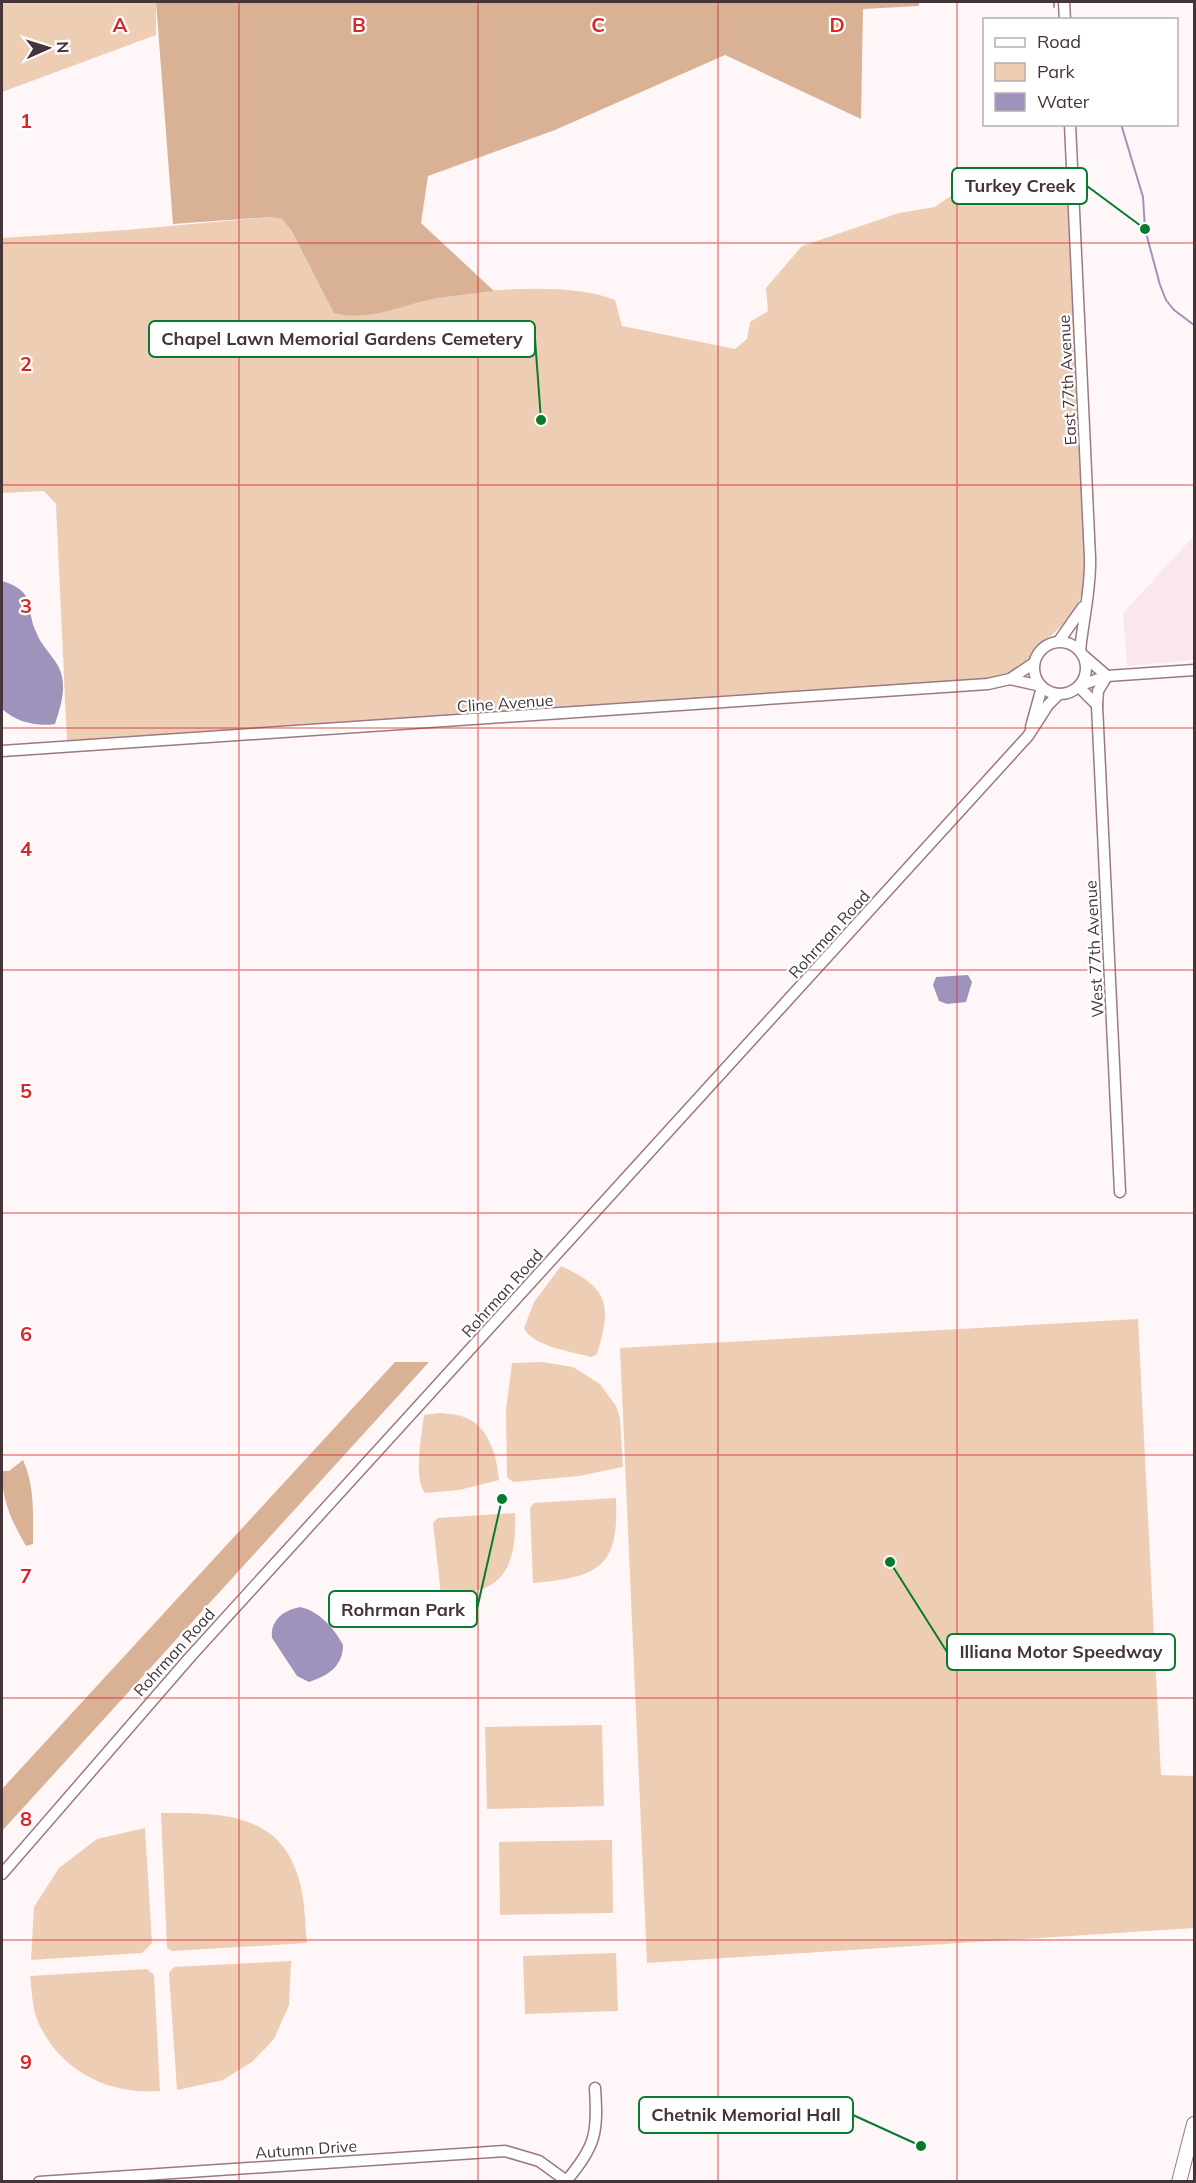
<svg xmlns="http://www.w3.org/2000/svg" width="1196" height="2183" font-family="Mulish,sans-serif">
<style>
.built{fill:#fae7ec}
.green{fill:#eecdb5}
.forest{fill:#d9b295}
.water{fill:#a093bb}
.lines{fill:none;stroke-linecap:round;stroke-linejoin:round}
.stream{stroke:#a093bb;stroke-width:2}
.minor-casing{stroke:#9c7983;stroke-width:13}
.major-casing{stroke:#9c7983;stroke-width:16}
.minor{stroke:#fff;stroke-width:10}
.major{stroke:#fff;stroke-width:14}
.grid{fill:none;stroke:#d62828;stroke-width:1.5;stroke-opacity:0.55}
.labels{text-anchor:middle;dominant-baseline:central;stroke-width:4.5;stroke-linejoin:round;paint-order:stroke}
.street-label{font-size:16px;fill:#45353a;stroke:#fff}
.grid-label{font-size:20px;text-anchor:middle;font-weight:bold;fill:#d62828;stroke:#fff;stroke-width:4.5;stroke-linejoin:round;paint-order:stroke}
.leader{fill:none;stroke:#077a2f;stroke-width:2}
.callout-dot{fill:#077a2f;stroke:#fff;stroke-width:2}
.callout{fill:#fff;stroke:#077a2f;stroke-width:2}
.callout-label{font-size:18px;text-anchor:middle;font-weight:bold;fill:#45353a}
</style>
<rect width="100%" height="100%" fill="#fff6f8"/>
<!-- built -->
<path class="built" d="M1194 536V660L1127 666 1123 613Z"/>
<!-- green -->
<g class="green">
<path d="M2 2H156V35L2 92Z"/>
<path d="M1068 170 1086 579C1076 617 1070 618 1043 643 1039 647 1036 653 1032 658 1021 669 1005 675 991 679L67 742 56 504 44 491 2 493V238L126 230 270 217 282 219 291 230 334 312C367 323 404 304 437 298 484 289 572 282 615 300L622 326 735 349 747 339 750 322 768 311 766 288 802 246 899 213 935 207 946 199 991 177Z"/>
<path d="M561 1266C609 1288 612 1305 597 1354L591 1357C573 1352 532 1346 524 1328L534 1302Z"/>
<path d="M1138 1319 1161 1775 1194 1776V1928L647 1963 620 1348Z"/>
<path d="M542 1362 573 1367 600 1384 616 1406 620 1418 623 1467 579 1476 513 1482 507 1477 506 1410 512 1363Z"/>
<path d="M440 1413C448 1414 457 1414 464 1417 489 1426 497 1456 499 1480L459 1490 425 1493C413 1478 422 1433 424 1415Z"/>
<path d="M616 1498C619 1568 599 1577 533 1583L530 1508 534 1503Z"/>
<path d="M515 1513C516 1543 514 1580 479 1590 467 1593 453 1593 441 1595L433 1523 438 1518Z"/>
<path d="M602 1725 604 1806 487 1809 485 1727Z"/>
<path d="M161 1813C223 1813 284 1812 301 1887 305 1905 305 1925 307 1943L172 1951 167 1948Z"/>
<path d="M145 1828 152 1943 142 1953 31 1960 34 1907 59 1868 97 1839Z"/>
<path d="M612 1840 613 1913 500 1915 499 1842Z"/>
<path d="M616 1953 618 2011 525 2014 523 1956Z"/>
<path d="M291 1961 289 2005 274 2039 252 2062 223 2080 177 2090 169 1973 174 1967Z"/>
<path d="M147 1969 154 1975 160 2091C108 2095 60 2071 38 2022 32 2009 32 1990 30 1976Z"/>
</g>
<!-- forest -->
<g class="forest">
<path d="M156 2H919V6L863 9 861 119 725 55 555 130 428 176 421 223 494 291C476 293 457 295 438 298 404 304 368 323 334 313L291 230 282 219 270 217 173 224Z"/>
<path d="M395 1362H429L2 1831V1789Z"/>
<path d="M23 1460C35 1486 33 1516 33 1544L26 1546C12 1522 1 1498 2 1471H9Z"/>
</g>
<!-- water -->
<g class="water">
<path d="M2 581C38 592 24 607 37 634 41 644 49 652 55 661 69 681 62 703 55 724 36 727 17 722 2 709Z"/>
<path d="M968 975 972 982 966 1002 947 1004 939 1001 933 985 936 977Z"/>
<path d="M300 1607C319 1611 334 1628 343 1645 343 1667 327 1676 309 1682L297 1676 272 1638C270 1619 285 1610 300 1607Z"/>
</g>
<g class="lines">
<!-- stream -->
<g class="stream">
<path d="M1054 2V7"/>
<path d="M1121 124 1143 197 1145 229 1160 285 1166 300 1174 310 1194 325"/>
</g>
<!-- minor casing -->
<g class="minor-casing">
<g id="minor">
<path d="M1064 2 1065 20"/>
<path d="M1070 124 1090 558C1091 589 1083 620 1080 651"/>
<path d="M1059 641 1083 607"/>
<circle cx="1060" cy="668" r="26"/>
<path d="M1084 656 1107 676"/>
<path d="M1107 676 1098 691 1097 705 1120 1192"/>
<path d="M1010 679 1041 686"/>
<path d="M1081 685 1107 676 1194 670"/>
<path d="M1079 687 1097 705"/>
<path d="M1031 727 1042 687"/>
<path d="M2 751 988 684 1010 679 1034 663"/>
<path d="M2 1874 191 1656 1028 736 1048 705 1059 694"/>
<path d="M567 2180C596 2146 598 2132 595 2088"/>
<path d="M39 2182 505 2151 539 2161 568 2182"/>
</g>
</g>
<!-- major casing -->
<g class="major-casing">
<path id="major" d="M1179 2182 1194 2124"/>
</g>
<!-- minor -->
<use href="#minor" class="minor"/>
<!-- major -->
<use href="#major" class="major"/>
</g>
<!-- grid -->
<path class="grid" d="M239 2V2182M478 2V2182M718 2V2182M957 2V2182M2 243H1194M2 485H1194M2 728H1194M2 970H1194M2 1213H1194M2 1455H1194M2 1698H1194M2 1940H1194"/>
<g class="labels">
<!-- street labels -->
<g class="street-label">
<text transform="translate(1067 380) rotate(-93)">East 77th Avenue</text>
<text transform="translate(505 703) rotate(-4)">Cline Avenue</text>
<text transform="translate(829 934) rotate(-48)">Rohrman Road</text>
<text transform="translate(1094 949) rotate(-93)">West 77th Avenue</text>
<text transform="translate(502 1293) rotate(-48)">Rohrman Road</text>
<text transform="translate(174 1652) rotate(-48)">Rohrman Road</text>
<text transform="translate(306 2149) rotate(-4)">Autumn Drive</text>
</g>
</g>
<g class="grid-label">
<text x="120" y="32">A</text>
<text x="359" y="32">B</text>
<text x="598" y="32">C</text>
<text x="837" y="32">D</text>
<text x="26" y="128">1</text>
<text x="26" y="371">2</text>
<text x="26" y="613">3</text>
<text x="26" y="856">4</text>
<text x="26" y="1098">5</text>
<text x="26" y="1341">6</text>
<text x="26" y="1583">7</text>
<text x="26" y="1826">8</text>
<text x="26" y="2069">9</text>
</g>
<!-- callouts -->
<path class="leader" d="M1145 229L1087 186M541 420L535 339M502 1499L477 1609M890 1562L947 1652M921 2146L853 2115"/>
<g class="callout-dot">
<circle cx="1145" cy="229" r="6"/>
<circle cx="541" cy="420" r="6"/>
<circle cx="502" cy="1499" r="6"/>
<circle cx="890" cy="1562" r="6"/>
<circle cx="921" cy="2146" r="6"/>
</g>
<g class="callout">
<rect x="952" y="168" width="135" height="36" rx="6"/>
<rect x="149" y="321" width="386" height="36" rx="6"/>
<rect x="329" y="1591" width="148" height="36" rx="6"/>
<rect x="947" y="1634" width="228" height="36" rx="6"/>
<rect x="639" y="2097" width="214" height="36" rx="6"/>
</g>
<g class="callout-label">
<text x="1020" y="192">Turkey Creek</text>
<text x="342" y="345">Chapel Lawn Memorial Gardens Cemetery</text>
<text x="403" y="1616">Rohrman Park</text>
<text x="1061" y="1658">Illiana Motor Speedway</text>
<text x="746" y="2121">Chetnik Memorial Hall</text>
</g>
<!-- border -->
<rect width="1196" height="2183" fill="none" stroke="#45353a" stroke-width="6"/>
<!-- legend -->
<rect x="983" y="18" width="195" height="108" fill="#ffffff" stroke="#b5aeb0" stroke-width="1.5"/>
<rect x="995" y="38" width="30" height="9" fill="#ffffff" stroke="#b5aeb0" stroke-width="1.5"/>
<text x="1037" y="48" font-size="18" fill="#45353a">Road</text>
<rect x="995" y="63" width="30" height="18" fill="#eecdb5" stroke="#b5aeb0" stroke-width="1.5"/>
<text x="1037" y="78" font-size="18" fill="#45353a">Park</text>
<rect x="995" y="93" width="30" height="18" fill="#a093bb" stroke="#b5aeb0" stroke-width="1.5"/>
<text x="1037" y="108" font-size="18" fill="#45353a">Water</text>
<!-- north arrow -->
<g transform="translate(48 48) rotate(87)" stroke="#ffffff" stroke-width="4.5" paint-order="stroke">
<path d="M0-4.5L10 22L0 15L-10 22Z" fill="#45353a"/>
<text y="-9" font-size="16" font-weight="bold" text-anchor="middle" fill="#45353a">N</text>
</g>
</svg>
